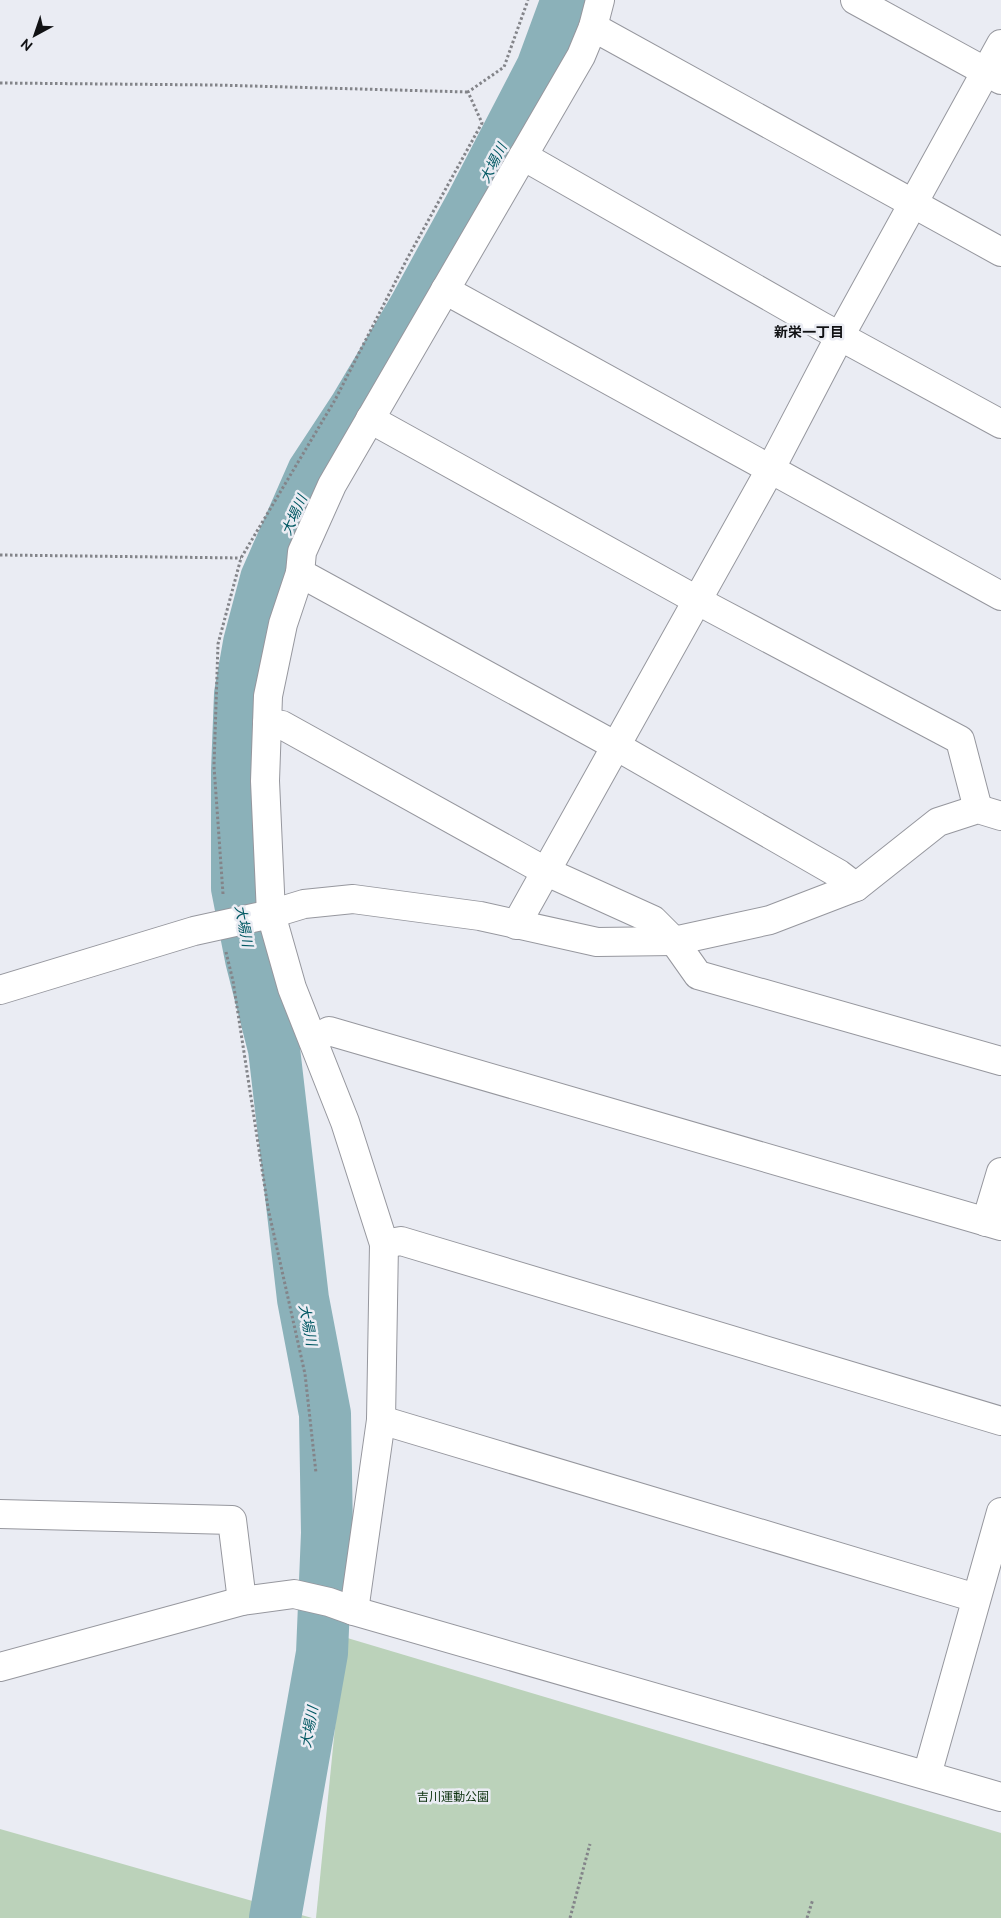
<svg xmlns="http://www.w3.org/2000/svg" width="1001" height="1918" font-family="Ubuntu,'Noto Sans JP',sans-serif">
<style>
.green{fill:#bbd2ba}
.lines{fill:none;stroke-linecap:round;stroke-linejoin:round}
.river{stroke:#8bb1b9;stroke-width:52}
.minor-casing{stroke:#96979e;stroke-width:30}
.path{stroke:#838489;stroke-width:3;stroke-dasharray:2.5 2.5;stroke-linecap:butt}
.minor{stroke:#fff;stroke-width:28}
.labels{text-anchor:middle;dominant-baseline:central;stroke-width:5;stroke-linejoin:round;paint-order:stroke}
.park-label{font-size:12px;fill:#0d320f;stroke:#eaecf3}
.water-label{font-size:14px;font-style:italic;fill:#035964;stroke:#eaecf3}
.neighbourhood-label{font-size:14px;font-weight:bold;fill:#111214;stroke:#eaecf3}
</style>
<rect width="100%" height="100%" fill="#eaecf3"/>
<!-- green -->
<g class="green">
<path d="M344 1637 1001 1833V1918H316Z"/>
<path d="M0 1829 312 1918H0Z"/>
</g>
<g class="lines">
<!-- river -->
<path class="river" d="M275 1918 322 1653 327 1533 325 1414 303 1299 274 1049 251 959 237 888V771L240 694 249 643 266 579 313 472 355 408 415 307 472 203 542 68 567 0"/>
<!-- minor casing -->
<g class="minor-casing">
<g id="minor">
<path d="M855 0 1001 80"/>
<path d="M593 27 1001 252"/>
<path d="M523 156 821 326 1001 424"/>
<path d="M445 290 1001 596"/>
<path d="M370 419 713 609 960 740 978 809"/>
<path d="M300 573 616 746 839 874 856 887"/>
<path d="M267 723 282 725 547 872 653 920 674 941 698 975 1001 1061"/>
<path d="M516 925 770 470 840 336 1001 44"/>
<path d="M0 990 194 931 271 914 304 904 353 899 480 916 597 942 674 941 770 920 856 887 938 822 978 809 1001 816"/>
<path d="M313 1040 329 1031 1001 1226"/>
<path d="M986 1222 1001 1172"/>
<path d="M384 1244 401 1241 1001 1421"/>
<path d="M381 1420 976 1598"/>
<path d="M0 1514 232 1520 242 1601"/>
<path d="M354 1611 381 1420 384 1244 345 1122 292 988 271 914 265 781 268 696 283 624 300 573 302 552 332 485 581 56 593 27 600 0"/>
<path d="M0 1667 242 1601 294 1594 329 1602 354 1611 1001 1797"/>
<path d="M927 1775 1001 1512"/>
</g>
</g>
<!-- path -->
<g class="path">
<path d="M0 83 215 85 468 92"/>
<path d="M0 555 241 558"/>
<path d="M223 894 214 766 218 644 241 558 335 400 407 259 482 123 468 92 504 67 528 0"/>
<path d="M226 952 233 981 268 1208 305 1374 316 1473"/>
<path d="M570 1918 590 1844"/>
<path d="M807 1918 813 1899"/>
</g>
<!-- minor -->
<use href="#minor" class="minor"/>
</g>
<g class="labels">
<!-- park labels -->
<g class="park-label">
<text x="453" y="1796">吉川運動公園</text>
</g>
<!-- water labels -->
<g class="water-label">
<text transform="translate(493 163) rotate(-63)">大場川</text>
<text transform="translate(294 515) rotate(-66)">大場川</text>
<text transform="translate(244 926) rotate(79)">大場川</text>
<text transform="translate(308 1325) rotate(79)">大場川</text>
<text transform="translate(309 1727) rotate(-80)">大場川</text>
</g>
<!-- neighbourhood labels -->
<g class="neighbourhood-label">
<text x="809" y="332">新栄一丁目</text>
</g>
</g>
<!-- north arrow -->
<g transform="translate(35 35) rotate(220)" stroke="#eaecf3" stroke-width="4" paint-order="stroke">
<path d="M0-4L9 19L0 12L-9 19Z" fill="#111214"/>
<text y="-8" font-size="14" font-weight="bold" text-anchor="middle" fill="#111214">N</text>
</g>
</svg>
